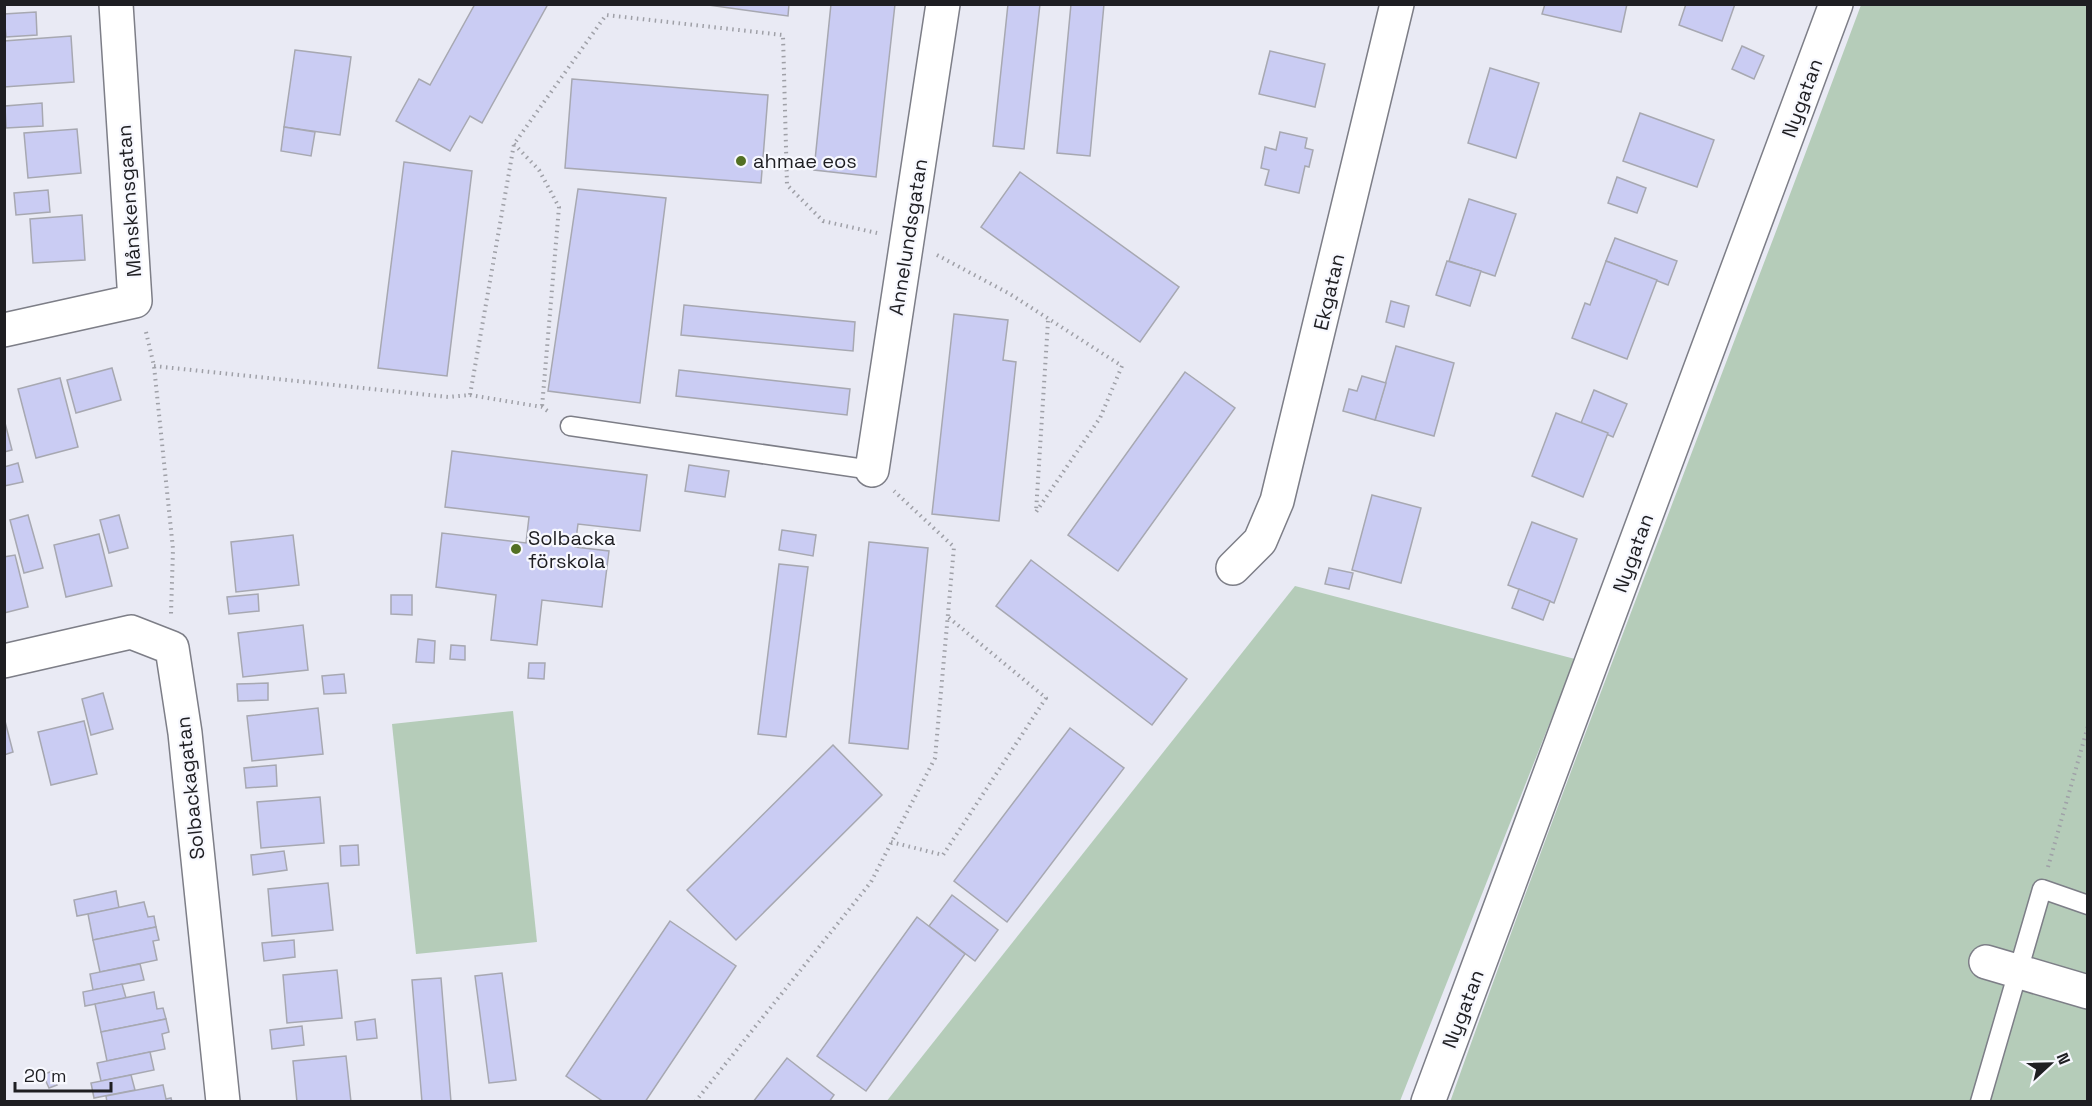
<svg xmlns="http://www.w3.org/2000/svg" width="2092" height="1106" font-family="'Space Grotesk',sans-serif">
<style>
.green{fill:#b5ccb9}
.building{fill:#caccf3;stroke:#a7a8b1;stroke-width:1.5}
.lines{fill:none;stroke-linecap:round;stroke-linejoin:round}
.lane-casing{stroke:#7d7e87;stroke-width:21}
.street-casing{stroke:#7d7e87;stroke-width:36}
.path{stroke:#9fa0a7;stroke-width:4;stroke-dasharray:1.5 4.5;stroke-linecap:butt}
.lane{stroke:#fff;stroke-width:18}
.street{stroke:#fff;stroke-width:33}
.poi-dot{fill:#537024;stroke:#f7f8fe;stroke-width:2}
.labels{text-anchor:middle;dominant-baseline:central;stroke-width:4.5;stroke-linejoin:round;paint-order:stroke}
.street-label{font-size:20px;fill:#1e1e22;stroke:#f7f8fe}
.poi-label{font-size:20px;fill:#1e1e22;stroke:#f7f8fe;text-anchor:start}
</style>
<rect width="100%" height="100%" fill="#e9eaf4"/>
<!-- green -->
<g class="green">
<path d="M1861 5H2087V1101L1450 1102C1581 734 1725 371 1861 5Z"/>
<path d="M1295 586 1575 659 1400 1101 886 1102Z"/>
<path d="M513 711 537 942 416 954 392 724Z"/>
</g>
<!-- building -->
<g class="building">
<path d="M475 4H548L482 123 470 116 450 151 396 121 419 79 430 85Z"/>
<path d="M701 4H789L788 16Z"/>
<path d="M831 4H895L876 177 814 170Z"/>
<path d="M1008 4H1040L1024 149 993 146Z"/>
<path d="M1071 4H1104L1090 156 1057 153Z"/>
<path d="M1545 4H1627L1621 32 1542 14Z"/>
<path d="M1686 4H1735L1722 41 1679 25Z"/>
<path d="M36 12 37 35 6 37 4 14Z"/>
<path d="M71 36 74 82 4 87V41Z"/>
<path d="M1742 46 1764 56 1754 79 1732 69Z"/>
<path d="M295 50 351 57 340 135 284 127Z"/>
<path d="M1270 51 1325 64 1315 107 1259 94Z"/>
<path d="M1490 68 1539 83 1516 158 1468 143Z"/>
<path d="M572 79 768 95 761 183 565 168Z"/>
<path d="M42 103 43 126 6 128 5 106Z"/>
<path d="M1640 113 1714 140 1697 187 1623 161Z"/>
<path d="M284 127 315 132 311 156 281 151Z"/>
<path d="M77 129 81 173 28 178 24 133Z"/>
<path d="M1280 132 1307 138 1305 148 1313 150 1309 167 1305 166 1299 193 1265 185 1269 170 1261 168 1265 147 1276 150Z"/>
<path d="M404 162 472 171 447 376 378 368Z"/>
<path d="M1020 172 1179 287 1140 342 981 227Z"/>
<path d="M1617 177 1646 188 1637 213 1608 203Z"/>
<path d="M578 189 666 198 640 403 548 391Z"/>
<path d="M48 190 50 212 16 215 14 193Z"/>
<path d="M1469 199 1516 214 1495 276 1449 261Z"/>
<path d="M82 215 85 260 33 263 30 219Z"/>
<path d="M1615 238 1677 261 1668 285 1606 261Z"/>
<path d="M1447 261 1481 271 1470 306 1436 295Z"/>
<path d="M1606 261 1657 280 1627 359 1572 338 1585 303 1590 305Z"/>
<path d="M1391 301 1409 306 1404 327 1386 322Z"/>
<path d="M684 305 855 322 853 351 681 335Z"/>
<path d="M954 314 1008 320 1003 360 1016 362 999 521 932 514Z"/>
<path d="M1396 346 1454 363 1434 436 1375 420Z"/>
<path d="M112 368 121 400 76 413 67 380Z"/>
<path d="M679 370 850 389 847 415 676 396Z"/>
<path d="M1185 372 1235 408 1118 571 1068 535Z"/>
<path d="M1362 376 1386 383 1375 420 1343 411 1349 389 1357 391Z"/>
<path d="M60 378 78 447 36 458 18 389Z"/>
<path d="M1594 390 1627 404 1613 437 1581 423Z"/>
<path d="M1556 413 1608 433 1583 497 1532 476Z"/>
<path d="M4 419 12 450 4 452Z"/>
<path d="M452 451 647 475 640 531 578 524 575 547 609 551 602 607 542 600 537 645 491 640 496 595 436 587 442 533 526 543 529 517 445 507Z"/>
<path d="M18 463 23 482 4 486V467Z"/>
<path d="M689 465 729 471 725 497 685 491Z"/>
<path d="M1372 495 1421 508 1401 583 1352 570Z"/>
<path d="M28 515 43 568 24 573 10 520Z"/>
<path d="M119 515 128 548 109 553 100 520Z"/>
<path d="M1532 522 1577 539 1554 603 1508 585Z"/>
<path d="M782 530 816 535 813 556 779 550Z"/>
<path d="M99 534 112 586 66 597 54 545Z"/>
<path d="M293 535 299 585 236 592 231 542Z"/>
<path d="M869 542 928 548 908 749 849 743Z"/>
<path d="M15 555 28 607 4 613V557Z"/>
<path d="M1031 560 1187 679 1152 725 996 606Z"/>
<path d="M779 564 808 567 786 737 758 734Z"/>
<path d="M1329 568 1353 573 1349 589 1325 584Z"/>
<path d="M1519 589 1550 601 1543 620 1512 608Z"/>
<path d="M258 594 259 611 229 614 227 597Z"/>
<path d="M391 595H412V615L391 614Z"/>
<path d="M303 625 308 670 243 677 238 633Z"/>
<path d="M418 639 435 641 434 663 416 662Z"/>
<path d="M451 645 465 646V660L450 659Z"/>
<path d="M529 663H545L544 679 528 678Z"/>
<path d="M344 674 346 693 324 694 322 676Z"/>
<path d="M268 683V700L238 701 237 684Z"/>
<path d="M103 693 113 729 91 735 82 699Z"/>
<path d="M318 708 323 754 252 761 247 716Z"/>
<path d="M5 721 13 752 4 755V721Z"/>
<path d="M84 721 97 774 51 785 38 732Z"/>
<path d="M1070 728 1124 768 1007 922 954 881Z"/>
<path d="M833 745 882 795 736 940 687 890Z"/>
<path d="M276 765 277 786 246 788 244 768Z"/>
<path d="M320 797 324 843 261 848 257 802Z"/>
<path d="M358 845 359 865 341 866 340 846Z"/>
<path d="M284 851 287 870 253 875 251 855Z"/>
<path d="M328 883 333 930 272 936 268 889Z"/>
<path d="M116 891 119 908 77 916 74 900Z"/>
<path d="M952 895 998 930 975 961 929 926Z"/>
<path d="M144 902 148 917 154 916 156 927 93 940 88 914Z"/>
<path d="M917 917 965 954 866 1091 817 1056Z"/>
<path d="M670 921 736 966 645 1102H604L566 1076Z"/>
<path d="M156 927 159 940 153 941 157 960 100 972 93 940Z"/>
<path d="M294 940 295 957 264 961 262 943Z"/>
<path d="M140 964 144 980 93 990 90 974Z"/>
<path d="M337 970 342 1018 287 1023 283 975Z"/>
<path d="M502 973 516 1080 489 1083 475 976Z"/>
<path d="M441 978 451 1102H422L412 980Z"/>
<path d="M122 984 126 998 85 1006 83 992Z"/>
<path d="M154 992 157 1009 163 1008 166 1019 101 1032 95 1004Z"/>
<path d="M166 1019 169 1032 162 1034 165 1049 107 1061 101 1032Z"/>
<path d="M375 1019 377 1038 357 1040 355 1022Z"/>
<path d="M302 1026 304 1045 272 1049 270 1030Z"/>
<path d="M150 1052 154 1070 101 1081 97 1063Z"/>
<path d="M346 1056 351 1102H297L293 1061Z"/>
<path d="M787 1058 834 1095 829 1102H753Z"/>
<path d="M52 1071 57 1085 49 1088 43 1075Z"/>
<path d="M131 1075 135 1090 94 1098 91 1083Z"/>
<path d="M163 1085 166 1099 171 1098 172 1102H107L106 1096Z"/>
</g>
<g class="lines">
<!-- lane casing -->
<g class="lane-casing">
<g id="lane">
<path d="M570 426 872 470"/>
<path d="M1980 1102 2042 889 2088 905"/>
</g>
</g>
<!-- street casing -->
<g class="street-casing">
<g id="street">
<path d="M4 330 135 301 116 4"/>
<path d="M872 470 943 4"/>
<path d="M1233 568 1260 541 1277 501 1397 4"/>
<path d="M4 661 131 632 172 648 185 733 223 1102"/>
<path d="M1986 962 2088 992"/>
<path d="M1428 1102 1836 4"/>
</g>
</g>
<!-- path -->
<g class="path">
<path d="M514 144 539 170 559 207 542 407"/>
<path d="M937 255 1010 294 1122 366 1100 418 1036 512 1048 321"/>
<path d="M146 332 154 366 173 549 171 614"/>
<path d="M154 366 448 397 470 395 514 144 606 15 783 35 787 185 823 221 877 233"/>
<path d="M470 395 542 407 549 412"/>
<path d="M891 842 943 855 1046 698 948 617"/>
<path d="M2048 867 2088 726"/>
<path d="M695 1102 871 882 935 758 954 547 894 491"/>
</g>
<!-- lane -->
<use href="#lane" class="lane"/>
<!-- street -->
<use href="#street" class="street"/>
</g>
<!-- markers -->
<g class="poi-dot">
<circle cx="741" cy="161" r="6"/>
<circle cx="516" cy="549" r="6"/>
</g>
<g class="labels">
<!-- street labels -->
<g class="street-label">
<text transform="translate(1802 98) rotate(-70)">Nygatan</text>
<text transform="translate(129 201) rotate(-94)">Månskensgatan</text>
<text transform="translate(908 237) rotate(-81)">Annelundsgatan</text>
<text transform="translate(1329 292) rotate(-77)">Ekgatan</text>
<text transform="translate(1633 553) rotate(-70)">Nygatan</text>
<text transform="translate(190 788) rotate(-96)">Solbackagatan</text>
<text transform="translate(1463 1009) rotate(-69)">Nygatan</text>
</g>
<!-- poi labels -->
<g class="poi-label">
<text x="753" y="161">ahmae eos</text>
<text x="528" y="538">Solbacka<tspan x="528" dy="23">förskola</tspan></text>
</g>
</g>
<!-- border -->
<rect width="2092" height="1106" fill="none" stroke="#1e1e22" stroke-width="12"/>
<!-- north arrow -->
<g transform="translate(2050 1064) rotate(68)" stroke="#f7f8fe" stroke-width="4.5" paint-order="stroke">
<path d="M0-4.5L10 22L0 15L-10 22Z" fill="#1e1e22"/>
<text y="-9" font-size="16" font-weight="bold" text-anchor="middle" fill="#1e1e22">N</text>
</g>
<!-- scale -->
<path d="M15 1082v9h96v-9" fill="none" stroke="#1e1e22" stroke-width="3"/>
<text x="24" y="1082" font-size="18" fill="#1e1e22" stroke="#f7f8fe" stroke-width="4.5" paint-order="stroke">20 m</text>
</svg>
